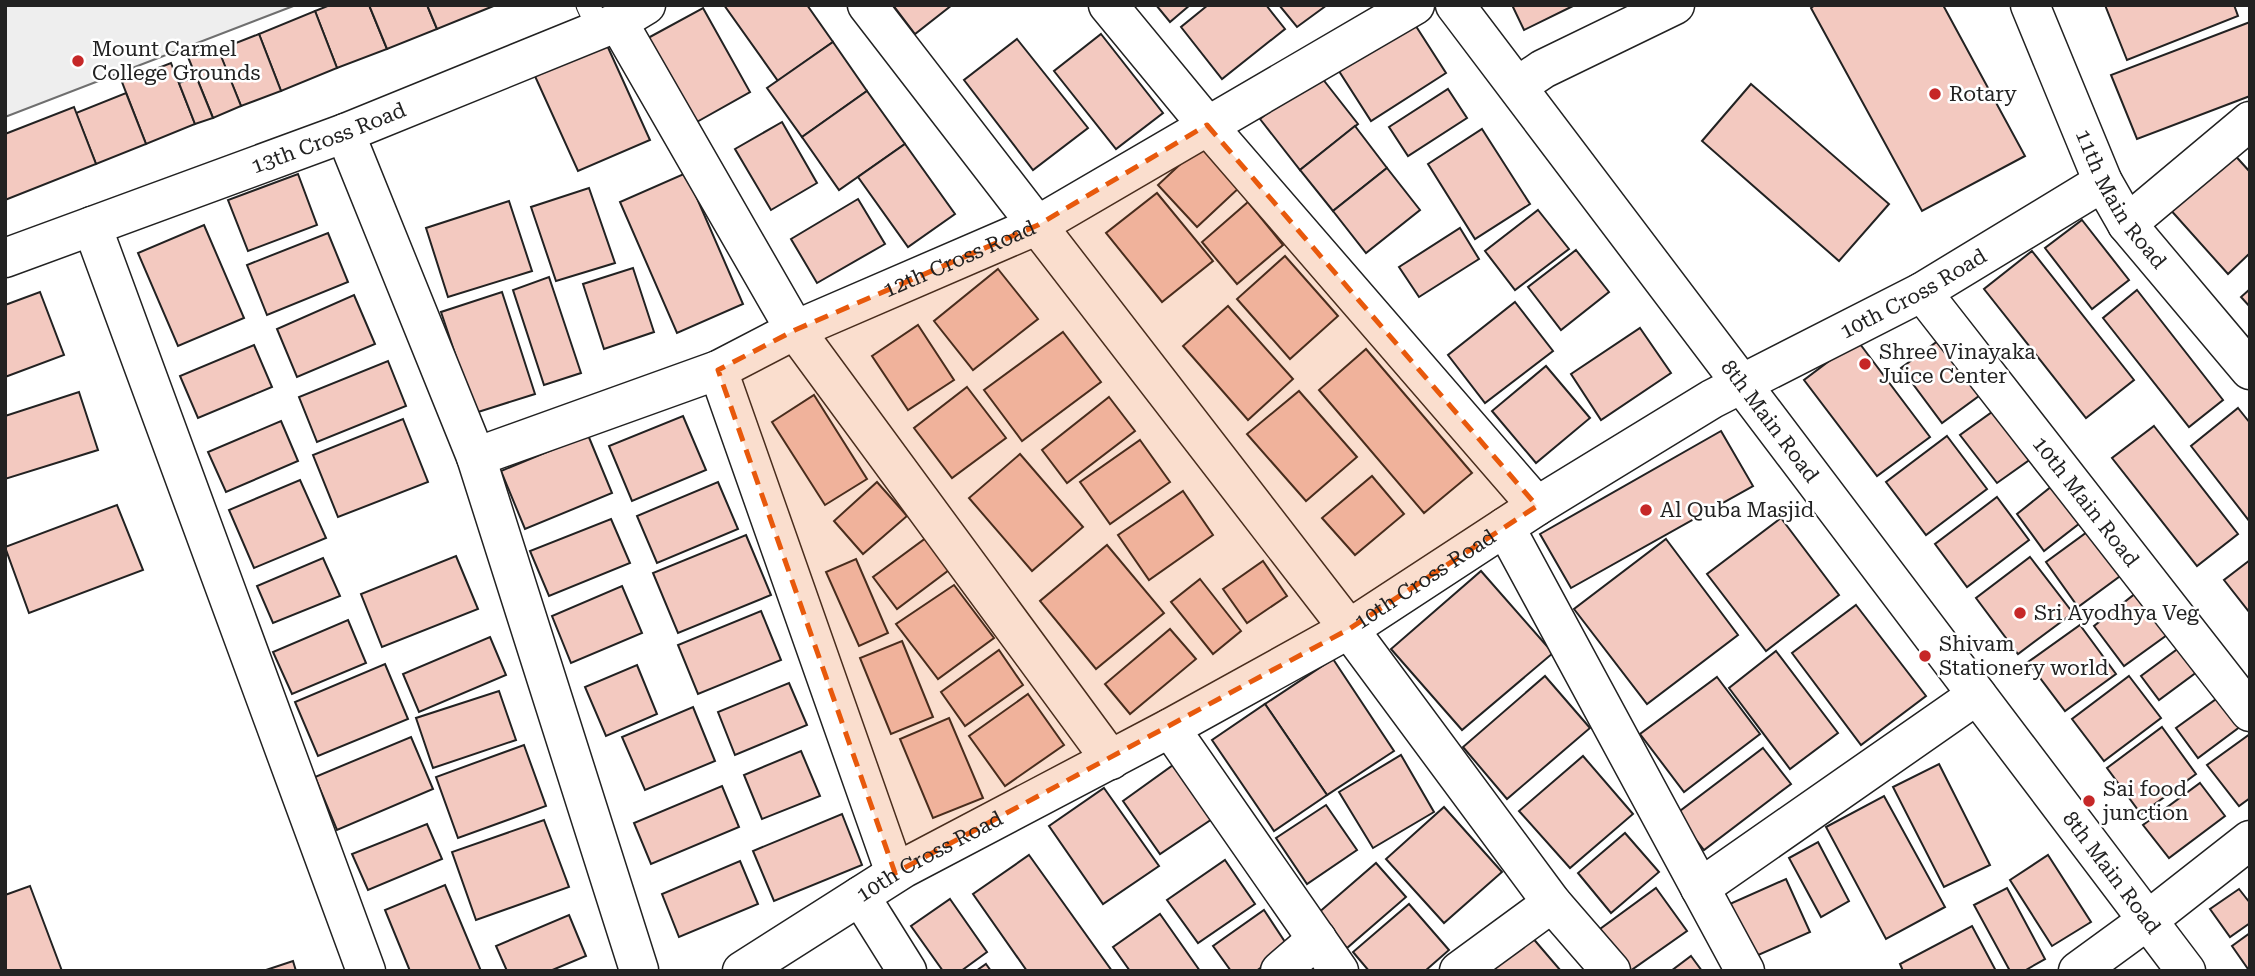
<svg xmlns="http://www.w3.org/2000/svg" width="2255" height="976" font-family="'Roboto Serif',serif">
<style>
.grass{fill:#eee;stroke:#6f6f6f;stroke-width:2}
.building{fill:#f3c9c0;stroke:#222;stroke-width:2}
.lines{fill:none;stroke-linecap:round;stroke-linejoin:round}
.service-casing{stroke:#222;stroke-width:25}
.minor-casing{stroke:#222;stroke-width:41}
.tertiary-casing{stroke:#222;stroke-width:41}
.service{stroke:#fff;stroke-width:23}
.minor{stroke:#fff;stroke-width:38}
.tertiary{stroke:#fff;stroke-width:38}
.marked{fill:#e8590c;fill-opacity:0.2;stroke:#e8590c;stroke-width:5;stroke-dasharray:14 9;stroke-linejoin:round}
.poi-dot{fill:#c62828;stroke:#fff;stroke-width:2.5}
.labels{text-anchor:middle;dominant-baseline:central;stroke-width:5;stroke-linejoin:round;paint-order:stroke}
.poi-label{font-size:21px;fill:#222;stroke:#fff;text-anchor:start}
.street-label{font-size:21px;fill:#222;stroke:#fff}
</style>
<rect width="100%" height="100%" fill="#fff"/>
<!-- grass -->
<path class="grass" d="M5 5H296L5 117Z"/>
<!-- building -->
<g class="building">
<path d="M330 5H369L387 49 337 68 315 11Z"/>
<path d="M369 5H427L437 29 387 49Z"/>
<path d="M427 5H496L437 29Z"/>
<path d="M724 5H807L833 42 778 81Z"/>
<path d="M893 5H952L915 34Z"/>
<path d="M1156 5H1190L1170 22Z"/>
<path d="M1208 5H1266L1285 29 1222 79 1181 27Z"/>
<path d="M1279 5H1327L1297 27Z"/>
<path d="M1512 5H1575L1524 30Z"/>
<path d="M1815 5H1943L2025 156 1922 211 1811 8Z"/>
<path d="M2105 5H2234L2238 16 2127 60Z"/>
<path d="M703 8 750 92 695 123 648 38Z"/>
<path d="M315 11 337 68 281 91 259 34Z"/>
<path d="M1412 20 1446 73 1371 121 1337 68Z"/>
<path d="M2250 22V96L2137 139 2111 75Z"/>
<path d="M259 34 281 91 241 106 218 50Z"/>
<path d="M1101 34 1163 113 1116 149 1054 71Z"/>
<path d="M1017 39 1088 128 1033 170 964 80Z"/>
<path d="M833 42 867 91 802 137 767 88Z"/>
<path d="M606 43 650 140 578 171 534 74Z"/>
<path d="M217 46 241 106 213 118 188 57Z"/>
<path d="M171 63 195 124 146 144 122 82Z"/>
<path d="M1318 73 1358 124 1300 170 1260 119Z"/>
<path d="M196 76 213 118 195 124 179 83Z"/>
<path d="M1751 84 1889 204 1839 261 1702 141Z"/>
<path d="M1448 89 1467 118 1408 156 1389 127Z"/>
<path d="M867 91 905 144 839 190 802 137Z"/>
<path d="M126 93 146 144 96 164 76 113Z"/>
<path d="M74 107 96 164 5 200V134Z"/>
<path d="M782 122 817 183 771 210 735 149Z"/>
<path d="M1355 126 1387 168 1333 211 1300 170Z"/>
<path d="M1482 129 1530 204 1475 239 1428 164Z"/>
<path d="M905 144 955 214 908 247 858 177Z"/>
<path d="M1202 144 1241 186 1197 227 1158 185Z"/>
<path d="M2231 151 2250 172V253L2228 274 2168 207Z"/>
<path d="M1387 168 1420 210 1366 253 1333 211Z"/>
<path d="M686 173 743 304 677 333 620 202Z"/>
<path d="M298 174 317 225 248 251 228 200Z"/>
<path d="M589 188 615 263 556 281 531 207Z"/>
<path d="M1157 193 1213 261 1162 302 1106 233Z"/>
<path d="M858 199 885 244 817 283 791 239Z"/>
<path d="M509 201 532 271 448 297 426 228Z"/>
<path d="M1248 202 1283 245 1237 284 1202 242Z"/>
<path d="M1538 210 1569 249 1515 290 1485 251Z"/>
<path d="M2082 220 2129 280 2092 309 2045 248Z"/>
<path d="M204 225 244 318 178 346 138 253Z"/>
<path d="M1460 228 1479 259 1419 297 1399 267Z"/>
<path d="M328 233 348 282 267 315 247 265Z"/>
<path d="M1576 250 1609 292 1561 330 1528 287Z"/>
<path d="M2032 251 2134 380 2086 418 1984 289Z"/>
<path d="M1285 256 1338 316 1290 359 1237 299Z"/>
<path d="M633 268 654 332 604 349 583 284Z"/>
<path d="M998 269 1038 319 973 370 934 321Z"/>
<path d="M549 277 581 373 544 385 513 290Z"/>
<path d="M2250 289V307L2241 297Z"/>
<path d="M2137 290 2223 400 2189 427 2103 318Z"/>
<path d="M40 292 64 355 5 377V305Z"/>
<path d="M502 292 535 394 475 413 441 312Z"/>
<path d="M354 295 375 344 297 377 277 329Z"/>
<path d="M1515 302 1553 351 1485 403 1448 355Z"/>
<path d="M1228 306 1293 379 1248 420 1183 346Z"/>
<path d="M918 325 954 380 908 410 872 356Z"/>
<path d="M1640 328 1671 373 1601 420 1571 374Z"/>
<path d="M1063 332 1101 382 1022 441 984 390Z"/>
<path d="M1942 338 1983 393 1942 423 1901 368Z"/>
<path d="M1857 340 1930 437 1877 476 1804 380Z"/>
<path d="M254 345 272 387 198 418 180 376Z"/>
<path d="M1366 349 1472 473 1424 513 1319 390Z"/>
<path d="M388 361 406 406 317 442 299 397Z"/>
<path d="M1546 366 1590 418 1536 463 1492 411Z"/>
<path d="M967 387 1006 438 952 478 914 428Z"/>
<path d="M1299 391 1357 457 1306 501 1247 434Z"/>
<path d="M79 392 98 450 5 479V416Z"/>
<path d="M814 395 867 479 825 505 772 422Z"/>
<path d="M1109 397 1135 431 1067 483 1042 450Z"/>
<path d="M1999 407 2035 456 1997 483 1960 435Z"/>
<path d="M2238 408 2250 423V522L2191 446Z"/>
<path d="M683 416 706 470 632 501 609 446Z"/>
<path d="M403 419 428 482 338 517 313 455Z"/>
<path d="M281 421 298 461 226 492 208 452Z"/>
<path d="M2154 426 2238 534 2197 566 2112 458Z"/>
<path d="M1721 431 1753 486 1571 588 1540 534Z"/>
<path d="M588 435 612 493 525 529 501 471Z"/>
<path d="M1947 436 1987 489 1926 535 1886 482Z"/>
<path d="M1140 440 1170 482 1110 524 1080 482Z"/>
<path d="M1020 454 1083 527 1032 571 969 498Z"/>
<path d="M1372 476 1404 514 1355 555 1322 518Z"/>
<path d="M300 480 326 538 254 568 229 510Z"/>
<path d="M718 482 738 529 657 563 637 516Z"/>
<path d="M877 482 907 516 863 554 834 521Z"/>
<path d="M2052 486 2080 523 2044 551 2017 514Z"/>
<path d="M1183 491 1213 535 1149 580 1118 535Z"/>
<path d="M1997 497 2029 540 1967 587 1935 544Z"/>
<path d="M117 505 143 570 29 613 5 547Z"/>
<path d="M1781 518 1839 595 1766 651 1707 574Z"/>
<path d="M611 519 630 563 549 596 530 551Z"/>
<path d="M2094 527 2127 571 2078 607 2046 562Z"/>
<path d="M746 535 771 595 678 633 653 573Z"/>
<path d="M930 535 953 567 897 609 873 577Z"/>
<path d="M1666 539 1738 635 1647 704 1574 609Z"/>
<path d="M1107 545 1164 613 1096 669 1040 601Z"/>
<path d="M456 556 478 609 382 647 361 594Z"/>
<path d="M2030 557 2073 613 2018 654 1976 598Z"/>
<path d="M323 558 340 596 273 623 257 586Z"/>
<path d="M856 559 888 633 859 646 826 572Z"/>
<path d="M2250 560V613L2224 580Z"/>
<path d="M1263 561 1287 596 1247 623 1223 589Z"/>
<path d="M1481 571 1553 653 1462 730 1391 649Z"/>
<path d="M1200 579 1241 631 1213 654 1171 602Z"/>
<path d="M954 585 994 638 938 679 896 624Z"/>
<path d="M622 586 642 633 571 663 552 616Z"/>
<path d="M2136 593 2167 635 2124 666 2094 626Z"/>
<path d="M1856 605 1926 696 1861 745 1792 653Z"/>
<path d="M761 611 781 660 698 694 678 645Z"/>
<path d="M348 620 366 663 292 694 273 652Z"/>
<path d="M2080 625 2116 674 2065 711 2028 662Z"/>
<path d="M1170 629 1196 659 1130 714 1105 684Z"/>
<path d="M490 637 506 675 419 712 403 674Z"/>
<path d="M902 641 933 717 891 734 860 658Z"/>
<path d="M2187 642 2205 666 2159 700 2141 676Z"/>
<path d="M999 650 1023 685 965 726 941 692Z"/>
<path d="M1776 651 1838 733 1790 769 1729 688Z"/>
<path d="M1333 659 1394 751 1327 795 1265 704Z"/>
<path d="M385 664 408 719 318 756 295 702Z"/>
<path d="M637 665 657 714 606 736 585 687Z"/>
<path d="M1545 676 1590 728 1507 799 1463 747Z"/>
<path d="M2129 676 2161 718 2104 761 2072 719Z"/>
<path d="M1717 677 1760 734 1684 792 1640 734Z"/>
<path d="M789 683 807 725 735 755 718 712Z"/>
<path d="M499 691 516 740 433 768 416 718Z"/>
<path d="M1028 694 1064 745 1005 786 969 736Z"/>
<path d="M2219 697 2241 726 2198 758 2176 728Z"/>
<path d="M1265 704 1327 795 1274 831 1212 740Z"/>
<path d="M693 707 715 761 645 790 622 737Z"/>
<path d="M949 718 983 798 933 818 900 739Z"/>
<path d="M2162 727 2196 774 2141 814 2107 768Z"/>
<path d="M2250 734V798L2239 806 2207 765Z"/>
<path d="M411 737 433 789 337 830 315 777Z"/>
<path d="M524 745 546 806 458 838 436 777Z"/>
<path d="M1763 748 1791 784 1704 850 1676 814Z"/>
<path d="M801 751 820 796 762 819 744 775Z"/>
<path d="M1401 755 1434 812 1373 848 1339 792Z"/>
<path d="M1583 756 1633 814 1570 868 1519 811Z"/>
<path d="M1180 760 1218 815 1160 854 1123 801Z"/>
<path d="M1939 764 1990 865 1944 887 1893 787Z"/>
<path d="M2200 783 2225 816 2169 858 2143 825Z"/>
<path d="M722 786 739 827 651 864 634 823Z"/>
<path d="M1104 788 1159 866 1103 904 1049 826Z"/>
<path d="M1884 796 1945 907 1886 939 1826 827Z"/>
<path d="M1326 805 1357 850 1307 884 1276 838Z"/>
<path d="M1444 807 1502 872 1444 923 1386 859Z"/>
<path d="M842 814 862 865 774 901 753 851Z"/>
<path d="M544 820 569 887 476 920 452 852Z"/>
<path d="M427 824 442 859 368 890 352 854Z"/>
<path d="M1625 833 1659 872 1611 913 1578 873Z"/>
<path d="M1818 842 1849 901 1821 917 1789 858Z"/>
<path d="M1029 855 1112 971H1027L973 894Z"/>
<path d="M2048 855 2091 922 2052 946 2010 880Z"/>
<path d="M1225 860 1255 904 1198 943 1167 900Z"/>
<path d="M740 861 758 904 679 937 662 894Z"/>
<path d="M1376 863 1406 897 1347 948 1317 914Z"/>
<path d="M1786 879 1810 932 1747 960 1723 907Z"/>
<path d="M445 885 481 971H410L385 910Z"/>
<path d="M30 886 62 971H5V895Z"/>
<path d="M1656 888 1687 931 1630 971 1600 929Z"/>
<path d="M2007 888 2045 959 2024 971H2010L1974 905Z"/>
<path d="M2239 889 2250 903V923L2230 937 2210 909Z"/>
<path d="M950 899 987 952 961 971H943L911 926Z"/>
<path d="M1409 904 1449 950 1425 971H1369L1353 952Z"/>
<path d="M1264 910 1289 948 1256 971H1231L1213 946Z"/>
<path d="M1160 914 1200 971H1130L1113 947Z"/>
<path d="M569 915 586 956 550 971H507L496 946Z"/>
<path d="M1972 926 1996 971H1903L1900 964Z"/>
<path d="M1525 929 1561 971H1477Z"/>
<path d="M2250 933V968L2248 969 2232 946Z"/>
<path d="M1691 956 1702 971H1671Z"/>
<path d="M293 961 296 971H263Z"/>
<path d="M986 964 991 971H976Z"/>
</g>
<g class="lines">
<!-- service casing -->
<g class="service-casing">
<path id="service" d="M588 5 599 29"/>
</g>
<!-- minor casing -->
<g class="minor-casing">
<g id="minor">
<path d="M867 5 1349 629 1552 903 1611 971"/>
<path d="M1108 5 1207 125 1537 506"/>
<path id="s1" d="M2030 5 2103 182 2127 224 2250 370"/>
<path d="M618 22 795 330 1111 760"/>
<path d="M1518 86 1543 69 1675 5"/>
<path d="M345 133 476 457 639 970"/>
<path d="M2127 224 2250 121"/>
<path d="M92 226 366 971"/>
<path id="s2" d="M5 258 345 133 618 22 646 5"/>
<path id="s3" d="M1922 292 2250 712"/>
<path d="M718 370 895 873"/>
<path id="s4" d="M476 457 718 370 795 330 1038 225 1415 5"/>
<path d="M1505 527 1745 971"/>
<path d="M1170 728 1339 971"/>
<path d="M1700 888 1977 695"/>
<path d="M860 896 907 971"/>
<path id="s5" d="M742 971 904 868 1170 728 1349 629 1537 506 1712 399 1922 292 2103 182"/>
<path d="M1280 971 1317 939"/>
<path d="M1459 971 1552 903"/>
<path d="M2078 971 2148 920 2250 840"/>
</g>
</g>
<!-- tertiary casing -->
<g class="tertiary-casing">
<g id="tertiary">
<path id="s6" d="M1455 5 2186 971"/>
</g>
</g>
<!-- service -->
<use href="#service" class="service"/>
<!-- minor -->
<use href="#minor" class="minor"/>
<!-- tertiary -->
<use href="#tertiary" class="tertiary"/>
</g>
<!-- marked area -->
<path class="marked" d="M1207 125 1537 506 1349 629 895 873 718 370 795 330 1038 225Z"/>
<!-- markers -->
<g class="poi-dot">
<circle cx="78" cy="61" r="7"/>
<circle cx="1935" cy="94" r="7"/>
<circle cx="1865" cy="364" r="7"/>
<circle cx="1646" cy="510" r="7"/>
<circle cx="2020" cy="613" r="7"/>
<circle cx="1925" cy="656" r="7"/>
<circle cx="2089" cy="801" r="7"/>
</g>
<g class="labels">
<!-- poi labels -->
<g class="poi-label">
<text x="92" y="49">Mount Carmel<tspan x="92" dy="24">College Grounds</tspan></text>
<text x="1949" y="94">Rotary</text>
<text x="1879" y="352">Shree Vinayaka<tspan x="1879" dy="24">Juice Center</tspan></text>
<text x="1660" y="510">Al Quba Masjid</text>
<text x="2034" y="613">Sri Ayodhya Veg</text>
<text x="1939" y="644">Shivam<tspan x="1939" dy="24">Stationery world</tspan></text>
<text x="2103" y="789">Sai food<tspan x="2103" dy="24">junction</tspan></text>
</g>
<!-- street labels -->
<g class="street-label">
<text stroke="none"><textPath href="#s2" startOffset="345">13th Cross Road</textPath></text>
<text stroke="none"><textPath href="#s1" startOffset="215">11th Main Road</textPath></text>
<text stroke="none"><textPath href="#s4" startOffset="523">12th Cross Road</textPath></text>
<text stroke="none"><textPath href="#s5" startOffset="1354">10th Cross Road</textPath></text>
<text stroke="none"><textPath href="#s6" startOffset="522">8th Main Road</textPath></text>
<text stroke="none"><textPath href="#s3" startOffset="266">10th Main Road</textPath></text>
<text stroke="none"><textPath href="#s5" startOffset="788">10th Cross Road</textPath></text>
<text stroke="none"><textPath href="#s5" startOffset="220">10th Cross Road</textPath></text>
<text stroke="none"><textPath href="#s6" startOffset="1088">8th Main Road</textPath></text>
</g>
</g>
<!-- border -->
<rect width="2255" height="976" fill="none" stroke="#222222" stroke-width="14"/>
</svg>
